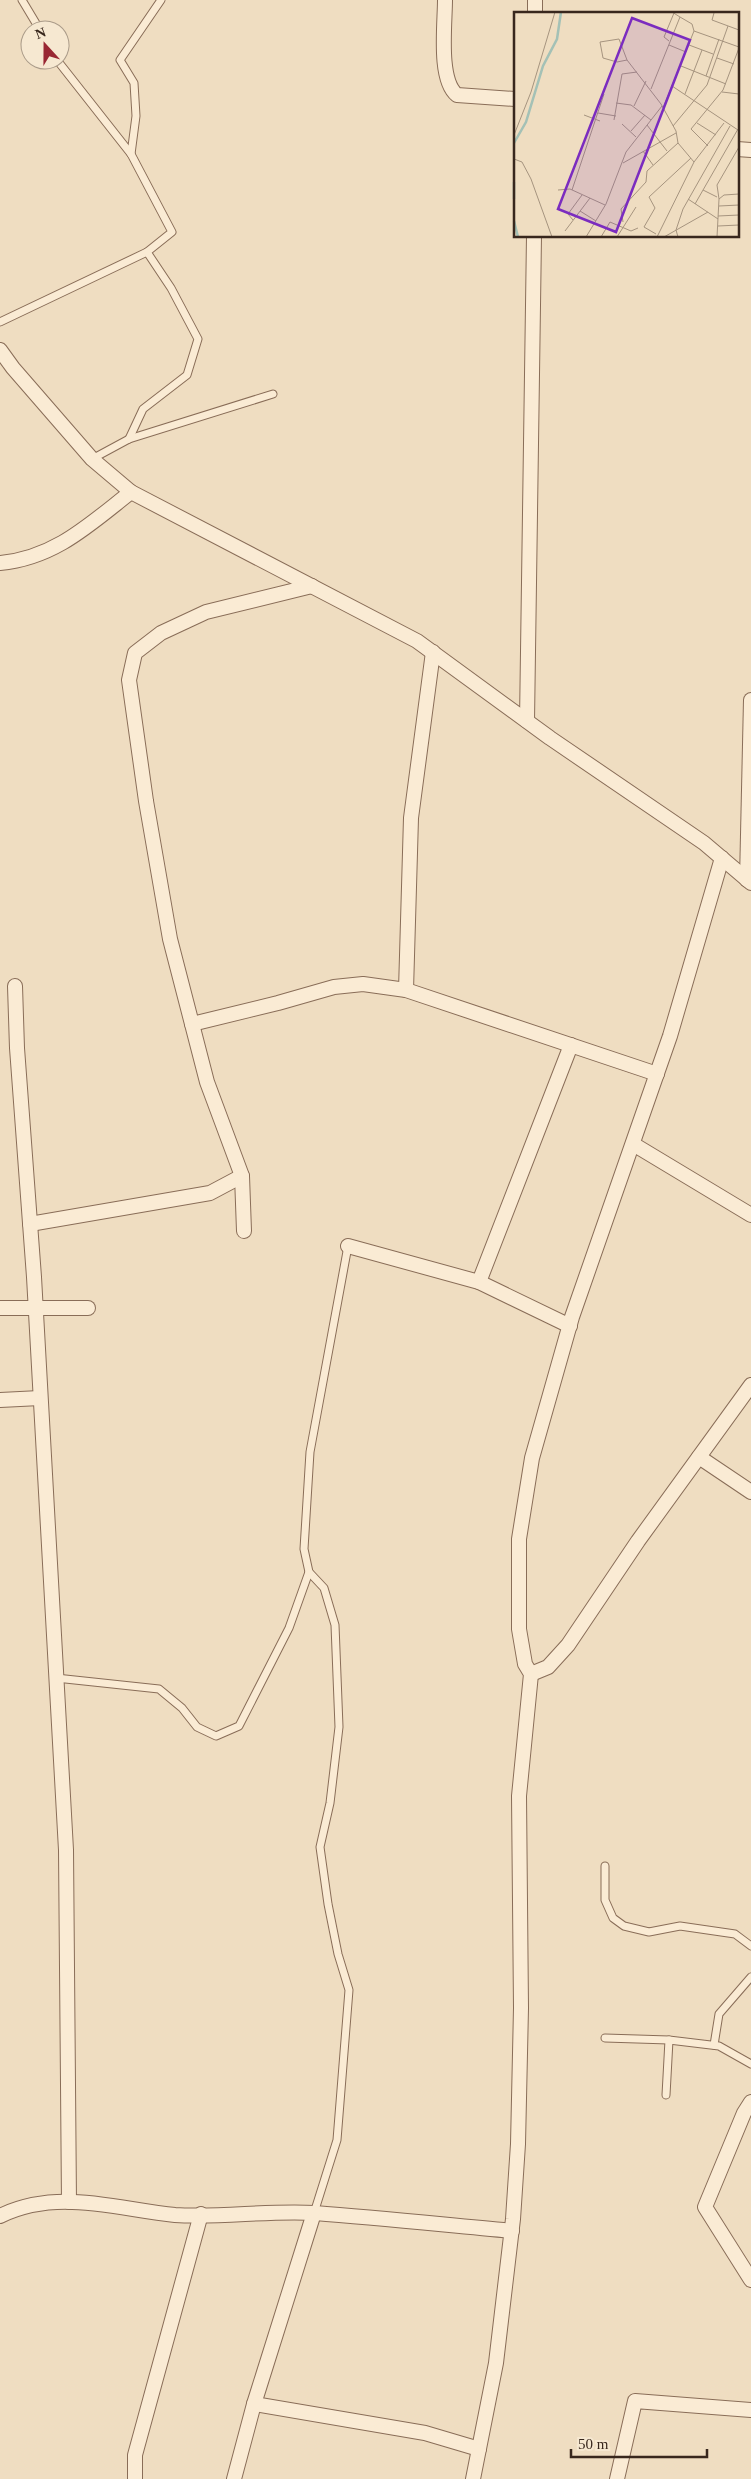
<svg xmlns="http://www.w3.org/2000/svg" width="751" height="2479" font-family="Georgia,serif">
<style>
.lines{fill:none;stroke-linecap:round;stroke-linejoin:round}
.lane-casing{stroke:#896d58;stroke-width:9}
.street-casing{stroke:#896d58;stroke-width:16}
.lane{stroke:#faebd4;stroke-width:7}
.street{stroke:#faebd4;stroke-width:14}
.inset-river{fill:none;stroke:#a4c1b6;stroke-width:2.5}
.inset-road{fill:none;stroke:#a6947f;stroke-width:1}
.view{fill:#7b2cbf;fill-opacity:0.15;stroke:#7b2cbf;stroke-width:2.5}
.inset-edge{fill:none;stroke:#38271d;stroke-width:2.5}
</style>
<rect width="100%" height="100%" fill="#efddc1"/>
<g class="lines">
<!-- lane casing -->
<g class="lane-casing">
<g id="lane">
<path d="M22 0 40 30"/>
<path d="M57 60 131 154 172 232 147 252 171 288 198 339 187 375 143 409 129 439"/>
<path d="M131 154 136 116 134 83 120 60 161 0"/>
<path d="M0 322 147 252"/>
<path d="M92 459 129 439 273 394"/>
<path d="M56 1678 159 1689 182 1708 197 1727 216 1736 239 1726 289 1628 309 1572"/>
<path d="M605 1866V1900L613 1918 624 1926 649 1932 680 1926 735 1934 751 1946"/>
<path d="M605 2038 669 2040 719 2046 751 2064"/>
<path d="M714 2045 719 2014 751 1977"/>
<path d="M666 2095 669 2040"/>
<path d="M314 2213 337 2140 349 1990 338 1954 328 1904 320 1847 330 1803 339 1727 335 1625 324 1588 309 1572 304 1549 310 1452 348 1246"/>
</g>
</g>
<!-- street casing -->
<g class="street-casing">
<g id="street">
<path d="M445 0C445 24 438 80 457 95L515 99"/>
<path d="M535 14V0"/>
<path d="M737 149 751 150"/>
<path d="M0 350 13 368 92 459 131 492 417 641 550 738 704 843 751 883"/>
<path d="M0 563C55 558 90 524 131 492"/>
<path d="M527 721 534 236"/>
<path d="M747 880 751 700"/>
<path d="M15 986 17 1048 34 1277 66 1850 69 2202"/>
<path d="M406 990 411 818 433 652"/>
<path d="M192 1024 278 1003 334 987 363 984 406 990 657 1074"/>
<path d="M633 1144 751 1215"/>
<path d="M30 1224 210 1193 242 1176"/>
<path d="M244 1231 242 1176 207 1082 170 939 146 801 129 680 135 653 161 633 206 612 312 586"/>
<path d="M348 1246 479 1282 570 1326"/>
<path d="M479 1282 571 1045"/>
<path d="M0 1308H88"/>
<path d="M0 1400 40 1398"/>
<path d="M699 1457 751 1492"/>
<path d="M531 1674 548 1667 568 1645 638 1541 751 1385"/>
<path d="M751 2102 744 2113 705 2207 751 2280"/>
<path d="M0 2216C57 2188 116 2209 175 2215 221 2218 269 2210 315 2213 381 2218 446 2225 512 2231"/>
<path d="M254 2404 425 2433 479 2449"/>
<path d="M135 2479V2455L201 2214"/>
<path d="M234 2479 254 2404 314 2213"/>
<path d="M473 2479 496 2363 513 2219 518 2144 521 2008 519 1796 531 1674 525 1664 519 1629V1539L532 1458 572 1317 670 1036 722 858"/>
<path d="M617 2479 635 2401 751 2410"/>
</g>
</g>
<!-- lane -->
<use href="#lane" class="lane"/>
<!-- street -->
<use href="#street" class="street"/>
</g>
<!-- overview -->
<g transform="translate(514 12)">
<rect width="225" height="225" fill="#efddc1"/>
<path class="inset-river" d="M0 131 12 110 29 54 43 27 47 0M0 170V187M0 209 4 225"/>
<path class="inset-road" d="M200 1 198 8 225 18M180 19 225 35M155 29 150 25 160 1M155 33 172 40M175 33 199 42M203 46 220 52M113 48 103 50 89 46 86 30 105 27 113 48 147 92 162 119 164 131 180 150M167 54 212 72M192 64 205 27M158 74 224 118M137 77 166 5 158 0M208 80 225 82M171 82 188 38M102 91 117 93 137 108M120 94 132 69M149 96 180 19 178 12 166 5M84 101 102 104M70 103 86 109M100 108 108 62 123 60M183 111 202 123M108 112 122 125M133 113 153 139M159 114 193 73 214 14M117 119 131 103M0 123 17 80 41 0M194 134 177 117 209 78 225 36M129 139 139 153M0 147 8 150 17 167 38 225M109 151 162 121M44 178 56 177 91 193M58 178 90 82M189 178 203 185M174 187 204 207M205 187 203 173 225 135M181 192 224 117M205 194 225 193M66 199 82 209M204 204 225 203M59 208 54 202 68 183M109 210 107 197 132 170 133 159 164 131M204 214 225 213M51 219 76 186M142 222 130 215 141 196 135 185 177 146M72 225 92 192 112 140 148 94M87 225 96 210 117 219 124 216M103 225 122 195M143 225 180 150 210 111M150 225 194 200M164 225 162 218 169 197 216 114M203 225 205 187 210 183 225 182"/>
<path class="view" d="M118 6 176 28 102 220 44 197Z"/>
<rect width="225" height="225" class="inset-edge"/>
</g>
<!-- north arrow -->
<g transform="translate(45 45) rotate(339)"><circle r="24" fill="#f6e8d1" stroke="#aa9b89"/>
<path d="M0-4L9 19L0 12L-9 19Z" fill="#992733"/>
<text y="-8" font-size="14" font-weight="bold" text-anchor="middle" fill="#38271d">N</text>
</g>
<!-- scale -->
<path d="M571 2449v8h136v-8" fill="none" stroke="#38271d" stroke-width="2.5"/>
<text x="578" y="2449" font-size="15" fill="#38271d" stroke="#f6e8d1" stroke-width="4" paint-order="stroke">50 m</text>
</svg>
